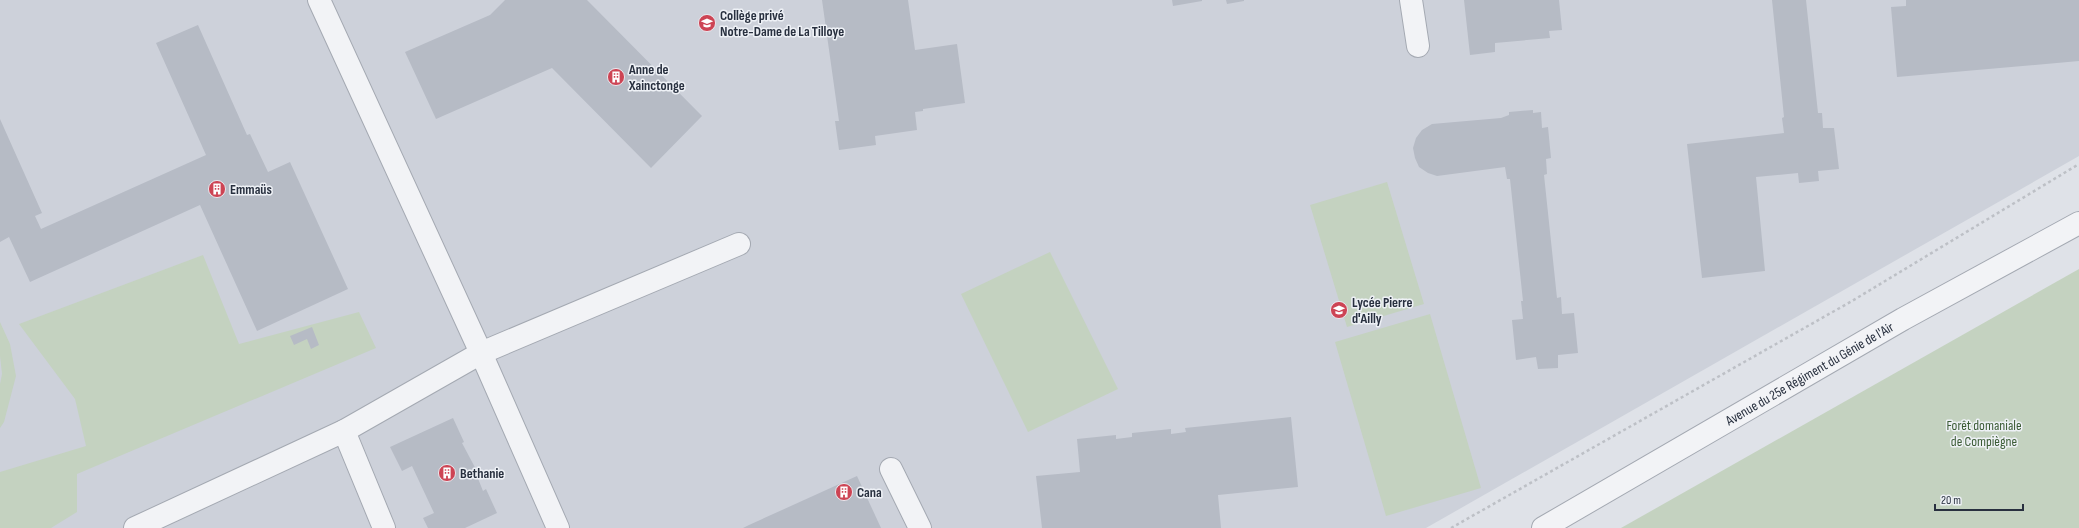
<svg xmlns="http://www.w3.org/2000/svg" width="2079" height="528" font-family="'Sofia Sans Condensed',sans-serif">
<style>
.built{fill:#cdd1da}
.green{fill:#c4d2c0}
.building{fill:#b6bbc5}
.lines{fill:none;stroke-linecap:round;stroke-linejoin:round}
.minor-casing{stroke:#a4a9b2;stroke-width:24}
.path{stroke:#bdc0c6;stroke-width:2.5;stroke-dasharray:3 3;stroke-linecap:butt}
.minor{stroke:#f2f3f6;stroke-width:22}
.labels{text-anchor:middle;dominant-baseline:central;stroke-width:3;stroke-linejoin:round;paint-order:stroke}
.poi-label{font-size:14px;font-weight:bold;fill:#28303f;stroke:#eef1f6;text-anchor:start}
.street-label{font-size:14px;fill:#28303f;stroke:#eef1f6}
.park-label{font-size:14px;fill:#3b5b35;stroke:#eef1f6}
</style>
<rect width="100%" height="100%" fill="#dfe2e8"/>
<!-- built -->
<path class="built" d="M0 0H2079V156L1426 528H0Z"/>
<!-- green -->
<g class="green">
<path d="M1387 182 1424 304 1347 327 1310 205Z"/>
<path d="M1050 252 1118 389 1028 432 961 294Z"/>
<path d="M203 255 239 344 359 312 376 348 77 474V512L51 528H0V472L86 446 75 399 19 324Z"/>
<path d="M2079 269V528H1621Z"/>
<path d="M1430 314 1481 488 1386 516 1335 342Z"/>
<path d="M0 322 10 344 16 376 4 422 0 428V384L2 374 0 356Z"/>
</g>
<!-- building -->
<g class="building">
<path d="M505 0H587L702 116 651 168 552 68 436 119 405 52 490 15Z"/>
<path d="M822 0H908L915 50 957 44 965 103 923 109V111L915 112 917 130 875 136 876 145 839 150 835 121H839Z"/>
<path d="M1172 0H1202V1L1173 6Z"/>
<path d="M1226 0H1244V1L1227 4Z"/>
<path d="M1464 0H1559L1562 30 1549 31 1550 38 1495 43V52L1470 55Z"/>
<path d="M1772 0H1806L1818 113H1822L1823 128H1834L1839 169 1818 171 1819 181 1799 183 1798 173 1756 177 1765 271 1702 278 1687 144 1784 133 1782 118 1784 117Z"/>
<path d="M1906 0H2079V61L1897 77 1891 7 1906 6Z"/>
<path d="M198 25 247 135 250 134 268 172 290 162 348 289 257 331 200 205 30 282 9 237 0 242V119L42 213 35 216 41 229 206 155 156 43Z"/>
<path d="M1533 110V113L1541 112 1542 128 1548 127 1551 158 1546 159 1547 174 1544 175 1557 298 1561 297 1562 314 1574 313 1578 353 1558 355V368L1538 369 1536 357 1516 360 1512 320 1523 319 1521 301H1523L1510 179H1507L1505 167 1437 176 1428 173 1419 167 1415 158 1413 148 1416 138 1422 130 1432 124 1501 118 1509 115V112Z"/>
<path d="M312 327 319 345 311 349 307 339 294 345 290 336Z"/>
<path d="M1291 417 1298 487 1218 495 1221 528H1042L1036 476 1080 472 1077 439 1116 435V439L1132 437V433L1171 429V434L1186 432 1185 428Z"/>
<path d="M453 418 464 442 462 443 479 475 477 476 483 491 486 489 497 513 465 528H428L423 518 434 513 412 466 402 471 390 447Z"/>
<path d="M857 476 881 528H743L749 525Z"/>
</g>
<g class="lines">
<!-- minor casing -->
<g class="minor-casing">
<g id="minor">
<path d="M319 0 481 353 558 528"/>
<path d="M1411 0 1418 46"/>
<path d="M344 431 384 528"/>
<path d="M891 469 920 528"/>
<path d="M135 528 344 431 481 353 739 244"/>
<path id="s1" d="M1543 528 1903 319 2079 223"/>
</g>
</g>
<!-- path -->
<path class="path" d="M1451 528 1852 301 2079 164"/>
<!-- minor -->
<use href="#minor" class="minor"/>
</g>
<!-- icons -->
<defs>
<g id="school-disc" transform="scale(0.9)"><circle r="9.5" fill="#cd4454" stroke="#eef1f6"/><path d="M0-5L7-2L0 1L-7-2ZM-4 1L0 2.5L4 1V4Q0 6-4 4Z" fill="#fff"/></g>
<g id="building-disc" transform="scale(0.9)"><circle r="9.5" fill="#cd4454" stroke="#eef1f6"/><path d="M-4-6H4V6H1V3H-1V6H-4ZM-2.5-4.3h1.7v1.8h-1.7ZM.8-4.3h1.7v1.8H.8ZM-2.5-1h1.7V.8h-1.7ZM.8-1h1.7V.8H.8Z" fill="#fff"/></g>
</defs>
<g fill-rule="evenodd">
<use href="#school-disc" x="707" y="23"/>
<use href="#building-disc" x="616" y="77"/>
<use href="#building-disc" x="217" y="189"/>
<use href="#school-disc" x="1339" y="310"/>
<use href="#building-disc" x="447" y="473"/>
<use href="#building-disc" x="844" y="492"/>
</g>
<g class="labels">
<!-- poi labels -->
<g class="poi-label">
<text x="720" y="15">Collège privé<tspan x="720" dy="16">Notre-Dame de La Tilloye</tspan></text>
<text x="629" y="69">Anne de<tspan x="629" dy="16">Xainctonge</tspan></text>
<text x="230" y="189">Emmaüs</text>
<text x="1352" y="302">Lycée Pierre<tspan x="1352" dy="16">d'Ailly</tspan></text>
<text x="460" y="473">Bethanie</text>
<text x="857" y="492">Cana</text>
</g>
<!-- street labels -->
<g class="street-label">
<text stroke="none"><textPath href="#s1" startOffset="308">Avenue du 25e Régiment du Génie de l'Air</textPath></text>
</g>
<!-- park labels -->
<g class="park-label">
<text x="1984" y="425">Forêt domaniale<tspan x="1984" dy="16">de Compiègne</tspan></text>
</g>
</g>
<!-- scale -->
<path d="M1935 504v6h88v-6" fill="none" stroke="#28303f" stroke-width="2"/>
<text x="1941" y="504" font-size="12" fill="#28303f" stroke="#eef1f6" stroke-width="3" paint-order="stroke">20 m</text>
</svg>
